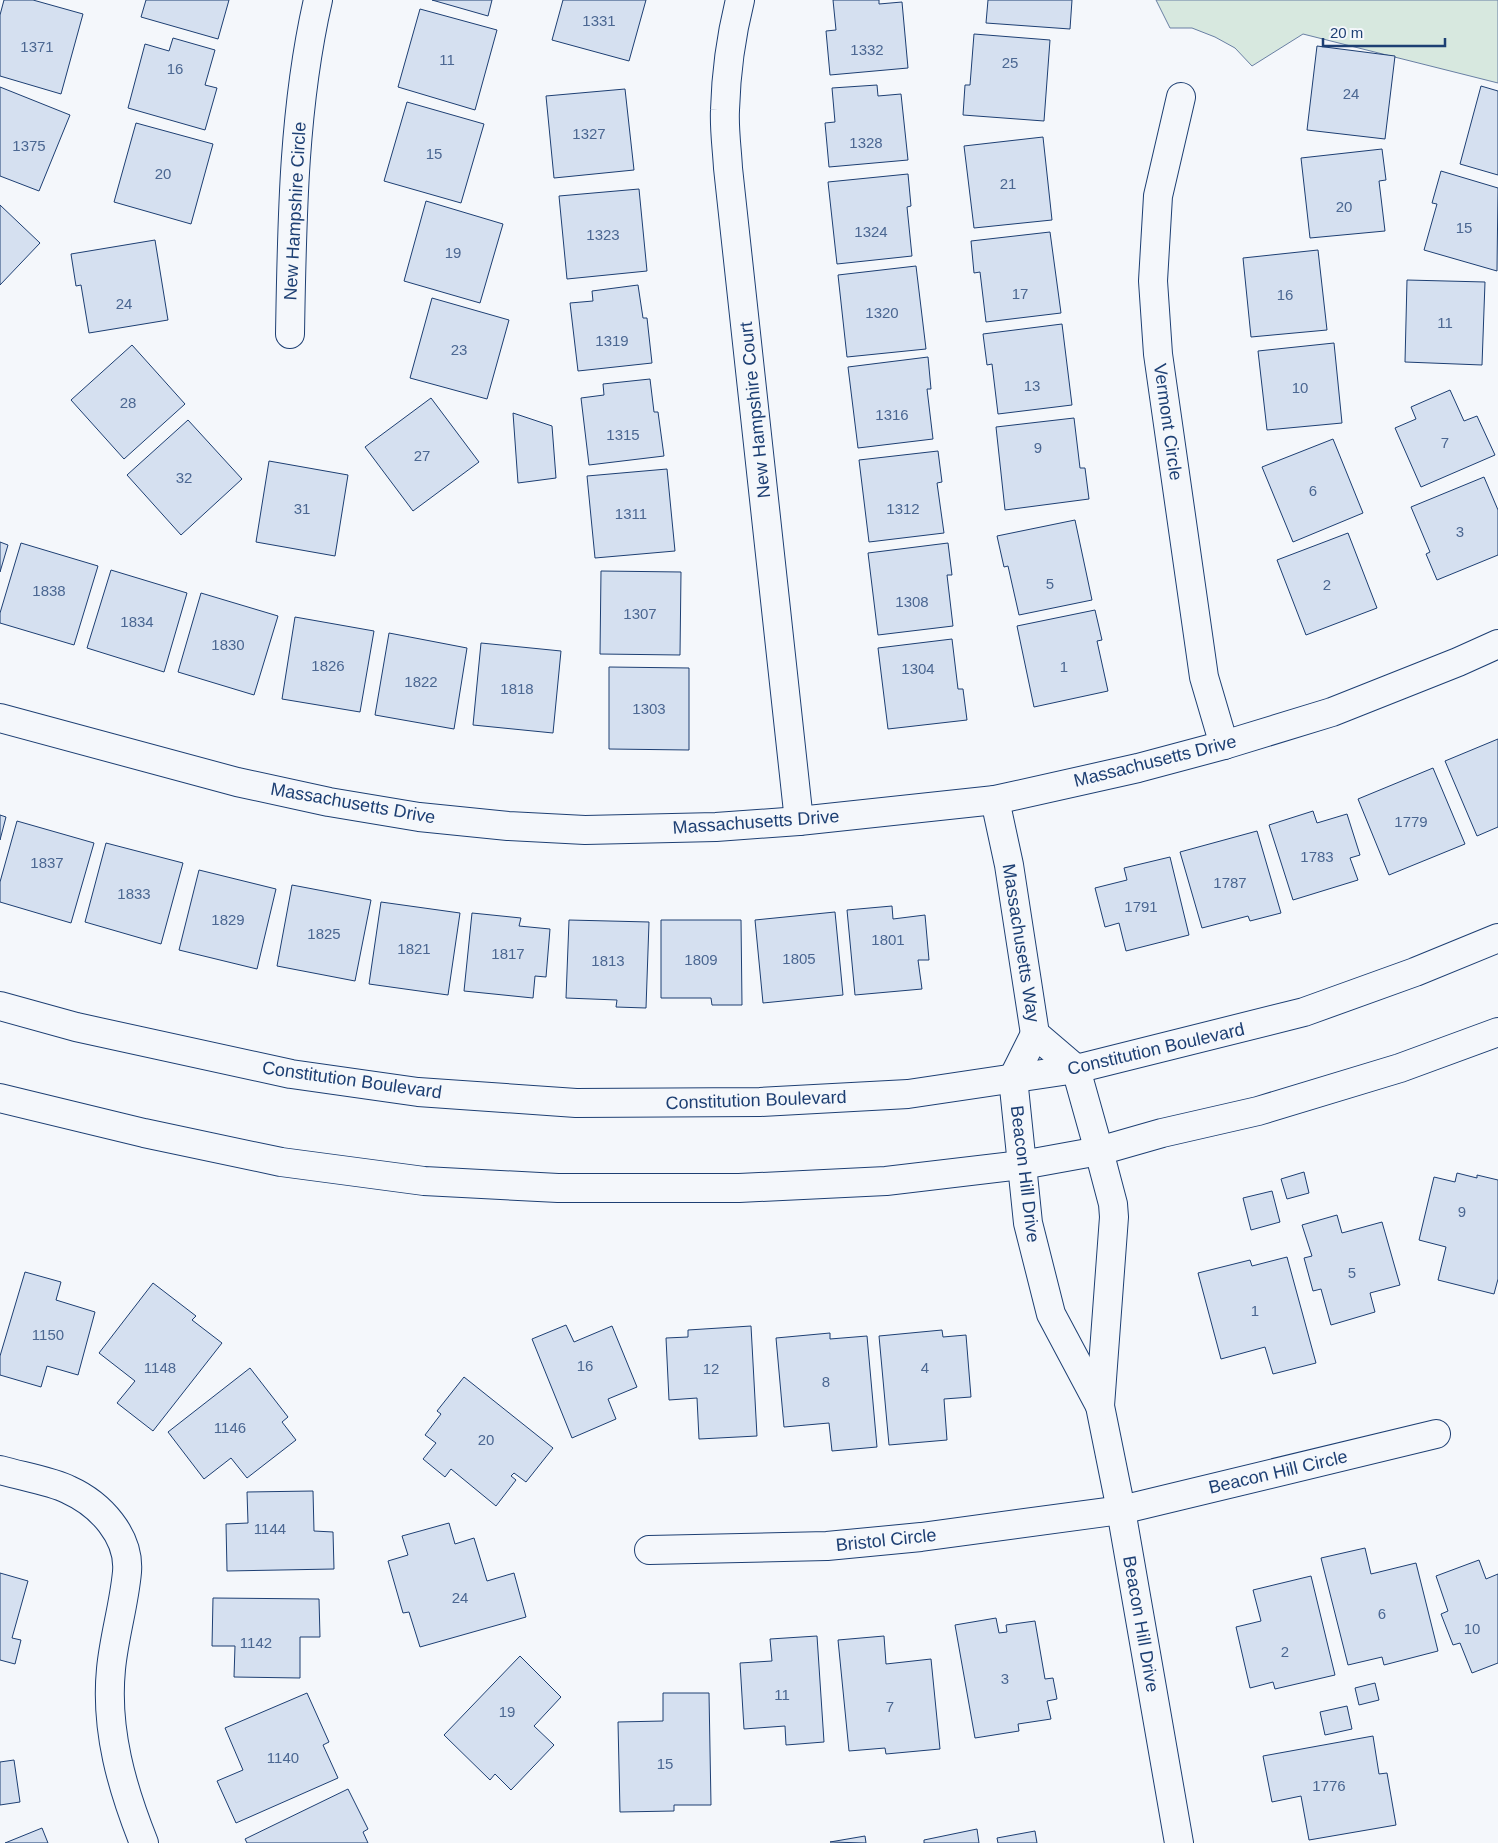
<svg xmlns="http://www.w3.org/2000/svg" width="1498" height="1843" font-family="Helvetica,sans-serif">
<style>
.green{fill:#d7e8df;stroke:#687fa3}
.building{fill:#d5e0f0;stroke:#1d3f73}
.lines{fill:none;stroke-linecap:round;stroke-linejoin:round}
.street-casing{stroke:#1d3f73;stroke-width:30}
.secondary-casing{stroke:#1d3f73;stroke-width:30}
.street{stroke:#f4f7fb;stroke-width:28}
.secondary{stroke:#f4f7fb;stroke-width:28}
.labels{text-anchor:middle;dominant-baseline:central;stroke-width:4;stroke-linejoin:round;paint-order:stroke}
.number-label{font-size:15px;fill:#4b6792}
.street-label{font-size:18px;fill:#1d3f73;stroke:#f4f7fb}
</style>
<rect width="100%" height="100%" fill="#f4f7fb"/>
<!-- green -->
<path class="green" d="M1156 0H1498V83L1303 34 1252 66 1235 48 1215 37 1192 28H1170Z"/>
<!-- building -->
<g class="building">
<path d="M4 0H33L83 14 61 94 0 76V15Z"/>
<path d="M146 0H229L218 39 141 17Z"/>
<path d="M432 0H492L488 16Z"/>
<path d="M563 0H646L629 61 552 40Z"/>
<path d="M833 0H879V4L902 2 908 68 830 75 826 31 836 30Z"/>
<path d="M988 0H1072L1070 29 986 23Z"/>
<path d="M420 9 497 30 475 110 398 87Z"/>
<path d="M974 34 1050 40 1044 121 963 115 965 85H970Z"/>
<path d="M173 38 215 50 205 85 217 88 205 130 128 108 145 44 169 51Z"/>
<path d="M1317 46 1395 56 1385 139 1307 130Z"/>
<path d="M877 85 878 96 901 94 908 160 829 167 825 123 835 122 832 88Z"/>
<path d="M1481 86 1498 91V175L1460 164Z"/>
<path d="M0 87 70 115 39 191 0 176Z"/>
<path d="M625 89 634 170 554 178 546 96Z"/>
<path d="M407 102 484 124 461 203 384 181Z"/>
<path d="M136 123 213 144 191 224 114 202Z"/>
<path d="M1043 137 1052 220 974 228 964 146Z"/>
<path d="M1382 149 1386 180 1379 181 1385 231 1310 238 1301 158Z"/>
<path d="M1441 171 1498 188 1497 271 1424 250 1437 204 1432 203Z"/>
<path d="M908 174 911 206 907 207 912 256 837 264 828 182Z"/>
<path d="M639 189 647 271 567 279 559 196Z"/>
<path d="M426 201 503 224 480 303 404 281Z"/>
<path d="M0 205 40 243 0 285Z"/>
<path d="M1050 232 1061 313 986 322 980 272 974 273 971 241Z"/>
<path d="M155 240 168 320 89 333 81 285 76 286 71 254Z"/>
<path d="M1318 250 1327 330 1251 337 1243 258Z"/>
<path d="M916 266 926 349 847 357 838 275Z"/>
<path d="M1407 280 1485 282 1482 365 1405 362Z"/>
<path d="M638 285 643 318H647L652 363 578 371 570 303 593 301 592 291Z"/>
<path d="M432 298 509 320 487 399 410 378Z"/>
<path d="M1062 324 1072 405 998 414 992 364 987 365 983 334Z"/>
<path d="M1334 343 1342 423 1267 430 1258 351Z"/>
<path d="M132 345 185 404 124 459 71 400Z"/>
<path d="M928 357 931 389H927L933 439 858 448 848 367Z"/>
<path d="M650 379 654 412H658L664 456 589 465 581 398 604 395 603 384Z"/>
<path d="M1450 390 1464 421 1477 416 1495 455 1421 487 1395 428 1416 419 1411 407Z"/>
<path d="M431 398 479 462 413 511 365 447Z"/>
<path d="M513 413 552 426 556 478 518 483Z"/>
<path d="M1074 418 1080 468H1085L1089 499 1005 510 996 427Z"/>
<path d="M188 420 242 479 181 535 127 475Z"/>
<path d="M1333 439 1363 513 1293 542 1262 467Z"/>
<path d="M938 451 942 482 937 483 944 533 869 542 859 460Z"/>
<path d="M269 461 348 475 335 556 256 542Z"/>
<path d="M667 469 675 551 595 558 587 476Z"/>
<path d="M1484 477 1498 510V555L1437 580 1426 554 1430 552 1411 507Z"/>
<path d="M1075 520 1092 600 1019 615 1008 566 1004 567 997 536Z"/>
<path d="M1348 533 1377 608 1306 635 1277 560Z"/>
<path d="M0 542 8 545 0 572Z"/>
<path d="M21 543 98 566 74 645 0 623V613Z"/>
<path d="M948 543 952 575H947L953 626 878 635 868 553Z"/>
<path d="M111 570 187 593 164 672 87 648Z"/>
<path d="M601 571 681 572 680 655 600 654Z"/>
<path d="M201 593 278 616 254 695 178 672Z"/>
<path d="M1095 610 1102 640 1097 641 1108 691 1034 707 1017 626Z"/>
<path d="M295 617 374 631 360 712 282 699Z"/>
<path d="M389 633 467 648 454 729 375 715Z"/>
<path d="M952 639 958 689H963L967 720 888 729 878 648Z"/>
<path d="M481 643 561 651 553 733 473 725Z"/>
<path d="M609 667 689 668V750L609 749Z"/>
<path d="M1498 739V827L1477 836 1445 761Z"/>
<path d="M1433 768 1465 844 1389 875 1358 799Z"/>
<path d="M1313 811 1317 823 1347 814 1360 855 1350 858 1358 880 1293 900 1269 825Z"/>
<path d="M0 815 6 817 0 840Z"/>
<path d="M17 821 94 843 71 923 0 902V882Z"/>
<path d="M1257 831 1281 913 1250 921 1248 916 1202 928 1180 852Z"/>
<path d="M106 843 183 863 161 944 85 922Z"/>
<path d="M1170 857 1189 935 1126 951 1119 923 1105 927 1095 888 1127 880 1124 868Z"/>
<path d="M199 870 276 889 257 969 179 950Z"/>
<path d="M292 885 371 900 355 981 277 966Z"/>
<path d="M381 902 460 913 448 995 369 984Z"/>
<path d="M892 906 893 919 925 915 929 960H918L922 989 855 995 847 910Z"/>
<path d="M835 912 843 995 763 1003 755 920Z"/>
<path d="M472 913 521 918 519 926 550 929 546 977 535 976 533 998 464 991Z"/>
<path d="M569 920 649 922 646 1008 616 1007 617 1000 566 998Z"/>
<path d="M661 920H741L742 1005H712L711 998H661Z"/>
<path d="M1304 1172 1309 1193 1287 1199 1281 1179Z"/>
<path d="M1457 1173 1477 1178V1175L1498 1180V1279L1494 1294 1438 1280 1446 1247 1419 1240 1434 1177 1455 1182Z"/>
<path d="M1272 1191 1280 1222 1251 1230 1243 1198Z"/>
<path d="M1337 1215 1342 1233 1382 1222 1400 1285 1370 1293 1375 1312 1331 1325 1321 1289 1313 1291 1304 1258 1312 1256 1302 1225Z"/>
<path d="M1287 1257 1316 1363 1273 1374 1265 1347 1221 1359 1198 1273 1250 1260 1252 1266Z"/>
<path d="M25 1272 61 1282 56 1300 95 1312 78 1375 47 1366 41 1387 0 1375V1356Z"/>
<path d="M153 1283 196 1316 192 1320 222 1343 153 1431 117 1403 135 1381 99 1353Z"/>
<path d="M566 1325 574 1342 612 1326 637 1387 608 1399 616 1419 572 1438 532 1339Z"/>
<path d="M751 1326 757 1436 699 1439 697 1398 669 1400 666 1338 688 1337V1330Z"/>
<path d="M942 1330 943 1337 966 1335 971 1397 944 1399 947 1440 889 1445 879 1336Z"/>
<path d="M830 1333V1339L867 1336 877 1447 832 1451 829 1423 784 1427 776 1338Z"/>
<path d="M250 1368 288 1417 282 1422 296 1440 247 1478 231 1458 204 1479 168 1432Z"/>
<path d="M464 1377 553 1448 526 1482 514 1473 511 1476 516 1480 496 1506 451 1469 445 1477 423 1459 436 1443 425 1435 441 1414 437 1411Z"/>
<path d="M313 1491 314 1531 333 1532 334 1569 227 1571 226 1524 248 1523 247 1492Z"/>
<path d="M449 1523 455 1544 474 1538 487 1581 514 1573 526 1617 420 1647 409 1612 403 1613 388 1561 408 1555 402 1536Z"/>
<path d="M1365 1548 1371 1574 1416 1563 1438 1651 1384 1665 1382 1657 1348 1665 1321 1558Z"/>
<path d="M1479 1560 1486 1579 1498 1574V1663L1472 1673 1460 1643 1453 1645 1441 1614 1448 1611 1436 1576Z"/>
<path d="M0 1573 28 1581 12 1638 21 1640 15 1664 0 1660Z"/>
<path d="M1311 1576 1335 1675 1275 1689 1273 1682 1250 1688 1236 1627 1261 1621 1253 1590Z"/>
<path d="M213 1598 319 1599 320 1637H300V1678L234 1677 235 1646H212Z"/>
<path d="M996 1618 999 1633 1007 1632 1006 1625 1035 1621 1045 1679 1053 1678 1057 1699 1047 1701 1051 1719 1018 1724 1019 1731 975 1738 955 1625Z"/>
<path d="M817 1636 824 1742 786 1745 785 1726 744 1729 740 1663 772 1661 770 1639Z"/>
<path d="M884 1636 886 1664 931 1659 940 1749 886 1754 885 1748 849 1751 838 1640Z"/>
<path d="M520 1656 561 1697 534 1726 554 1745 511 1790 495 1774 490 1780 444 1735Z"/>
<path d="M1375 1683 1379 1700 1359 1705 1355 1688Z"/>
<path d="M307 1693 329 1742 323 1745 338 1778 236 1823 217 1781 243 1770 225 1728Z"/>
<path d="M663 1693H709L711 1805H674V1811L620 1812 618 1722 663 1721Z"/>
<path d="M1347 1706 1352 1729 1325 1735 1320 1712Z"/>
<path d="M1373 1736 1379 1774 1387 1773 1396 1825 1309 1840 1301 1796 1272 1802 1263 1756Z"/>
<path d="M14 1760 20 1802 0 1805V1762Z"/>
<path d="M348 1789 368 1829 363 1832 368 1843H247L245 1839Z"/>
<path d="M42 1828 48 1843H5Z"/>
<path d="M977 1829 979 1843H924V1840Z"/>
<path d="M1035 1831 1037 1843H998L997 1838Z"/>
<path d="M865 1836 866 1843 830 1842Z"/>
</g>
<g class="lines">
<!-- street casing -->
<g class="street-casing">
<g id="street">
<path d="M740 0C731 36 726 73 725 110 724 129 727 149 728 168L799 821"/>
<path d="M1181 97 1158 196 1153 281 1158 354 1204 677 1224 745"/>
<path d="M290 334C292 222 293 110 318 0"/>
<path d="M0 718 237 782 329 802 419 817 508 826 585 830 716 827 799 821 995 800 1138 768 1224 745 1332 712 1458 662 1498 644"/>
<path d="M995 800 1009 865 1035 1034 1076 1069"/>
<path d="M1013 1078 1035 1034"/>
<path d="M0 1470C20 1476 52 1481 69 1490 100 1504 130 1536 127 1572 124 1605 114 1637 111 1669 105 1730 122 1788 144 1843"/>
<path d="M649 1550 827 1546 921 1537 1121 1510 1436 1434"/>
</g>
</g>
<!-- secondary casing -->
<g class="secondary-casing">
<g id="secondary">
<path d="M0 1006 76 1027 291 1074 418 1092 576 1103 760 1102 908 1094 1076 1069 1304 1012 1415 972 1498 938"/>
<path d="M1076 1069 1099 1151 1113 1204 1114 1217 1100 1406 1121 1510 1179 1843"/>
<path d="M1013 1078 1028 1223 1051 1314 1100 1406"/>
<path d="M0 1098 144 1133 281 1162 424 1181 558 1188H739L886 1181 1022 1165 1099 1151 1162 1133 1258 1111 1400 1068 1498 1032"/>
</g>
</g>
<!-- street -->
<use href="#street" class="street"/>
<!-- secondary -->
<use href="#secondary" class="secondary"/>
</g>
<g class="labels">
<!-- number labels -->
<g class="number-label">
<text x="599" y="20">1331</text>
<text x="37" y="46">1371</text>
<text x="867" y="49">1332</text>
<text x="447" y="59">11</text>
<text x="1010" y="62">25</text>
<text x="175" y="68">16</text>
<text x="1351" y="93">24</text>
<text x="589" y="133">1327</text>
<text x="866" y="142">1328</text>
<text x="29" y="145">1375</text>
<text x="434" y="153">15</text>
<text x="163" y="173">20</text>
<text x="1008" y="183">21</text>
<text x="1344" y="206">20</text>
<text x="1464" y="227">15</text>
<text x="871" y="231">1324</text>
<text x="603" y="234">1323</text>
<text x="453" y="252">19</text>
<text x="1020" y="293">17</text>
<text x="1285" y="294">16</text>
<text x="124" y="303">24</text>
<text x="882" y="312">1320</text>
<text x="1445" y="322">11</text>
<text x="612" y="340">1319</text>
<text x="459" y="349">23</text>
<text x="1032" y="385">13</text>
<text x="1300" y="387">10</text>
<text x="128" y="402">28</text>
<text x="892" y="414">1316</text>
<text x="623" y="434">1315</text>
<text x="1445" y="442">7</text>
<text x="1038" y="447">9</text>
<text x="422" y="455">27</text>
<text x="184" y="477">32</text>
<text x="1313" y="490">6</text>
<text x="302" y="508">31</text>
<text x="903" y="508">1312</text>
<text x="631" y="513">1311</text>
<text x="1460" y="531">3</text>
<text x="1050" y="583">5</text>
<text x="1327" y="584">2</text>
<text x="49" y="590">1838</text>
<text x="912" y="601">1308</text>
<text x="640" y="613">1307</text>
<text x="137" y="621">1834</text>
<text x="228" y="644">1830</text>
<text x="328" y="665">1826</text>
<text x="1064" y="666">1</text>
<text x="918" y="668">1304</text>
<text x="421" y="681">1822</text>
<text x="517" y="688">1818</text>
<text x="649" y="708">1303</text>
<text x="1411" y="821">1779</text>
<text x="1317" y="856">1783</text>
<text x="47" y="862">1837</text>
<text x="1230" y="882">1787</text>
<text x="134" y="893">1833</text>
<text x="1141" y="906">1791</text>
<text x="228" y="919">1829</text>
<text x="324" y="933">1825</text>
<text x="888" y="939">1801</text>
<text x="414" y="948">1821</text>
<text x="508" y="953">1817</text>
<text x="799" y="958">1805</text>
<text x="701" y="959">1809</text>
<text x="608" y="960">1813</text>
<text x="1462" y="1211">9</text>
<text x="1352" y="1272">5</text>
<text x="1255" y="1310">1</text>
<text x="48" y="1334">1150</text>
<text x="585" y="1365">16</text>
<text x="160" y="1367">1148</text>
<text x="925" y="1367">4</text>
<text x="711" y="1368">12</text>
<text x="826" y="1381">8</text>
<text x="230" y="1427">1146</text>
<text x="486" y="1439">20</text>
<text x="270" y="1528">1144</text>
<text x="460" y="1597">24</text>
<text x="1382" y="1613">6</text>
<text x="1472" y="1628">10</text>
<text x="256" y="1642">1142</text>
<text x="1285" y="1651">2</text>
<text x="1005" y="1678">3</text>
<text x="782" y="1694">11</text>
<text x="890" y="1706">7</text>
<text x="507" y="1711">19</text>
<text x="283" y="1757">1140</text>
<text x="665" y="1763">15</text>
<text x="1329" y="1785">1776</text>
</g>
<!-- street labels -->
<g class="street-label">
<text transform="translate(295 211) rotate(-87)">New Hampshire Circle</text>
<text transform="translate(755 410) rotate(-96)">New Hampshire Court</text>
<text transform="translate(1168 422) rotate(82)">Vermont Circle</text>
<text transform="translate(1155 761) rotate(-14)">Massachusetts Drive</text>
<text transform="translate(353 803) rotate(10)">Massachusetts Drive</text>
<text transform="translate(756 822) rotate(-4)">Massachusetts Drive</text>
<text transform="translate(1021 943) rotate(81)">Massachusetts Way</text>
<text transform="translate(1156 1049) rotate(-13)">Constitution Boulevard</text>
<text transform="translate(352 1080) rotate(8)">Constitution Boulevard</text>
<text transform="translate(756 1100) rotate(-2)">Constitution Boulevard</text>
<text transform="translate(1025 1174) rotate(83)">Beacon Hill Drive</text>
<text transform="translate(1278 1472) rotate(-13)">Beacon Hill Circle</text>
<text transform="translate(886 1540) rotate(-6)">Bristol Circle</text>
<text transform="translate(1141 1624) rotate(80)">Beacon Hill Drive</text>
</g>
</g>
<!-- scale -->
<path d="M1323 38v8h122v-8" fill="none" stroke="#1d3f73" stroke-width="2.5"/>
<text x="1330" y="38" font-size="15" fill="#1d3f73" stroke="#f4f7fb" stroke-width="4" paint-order="stroke">20 m</text>
</svg>
